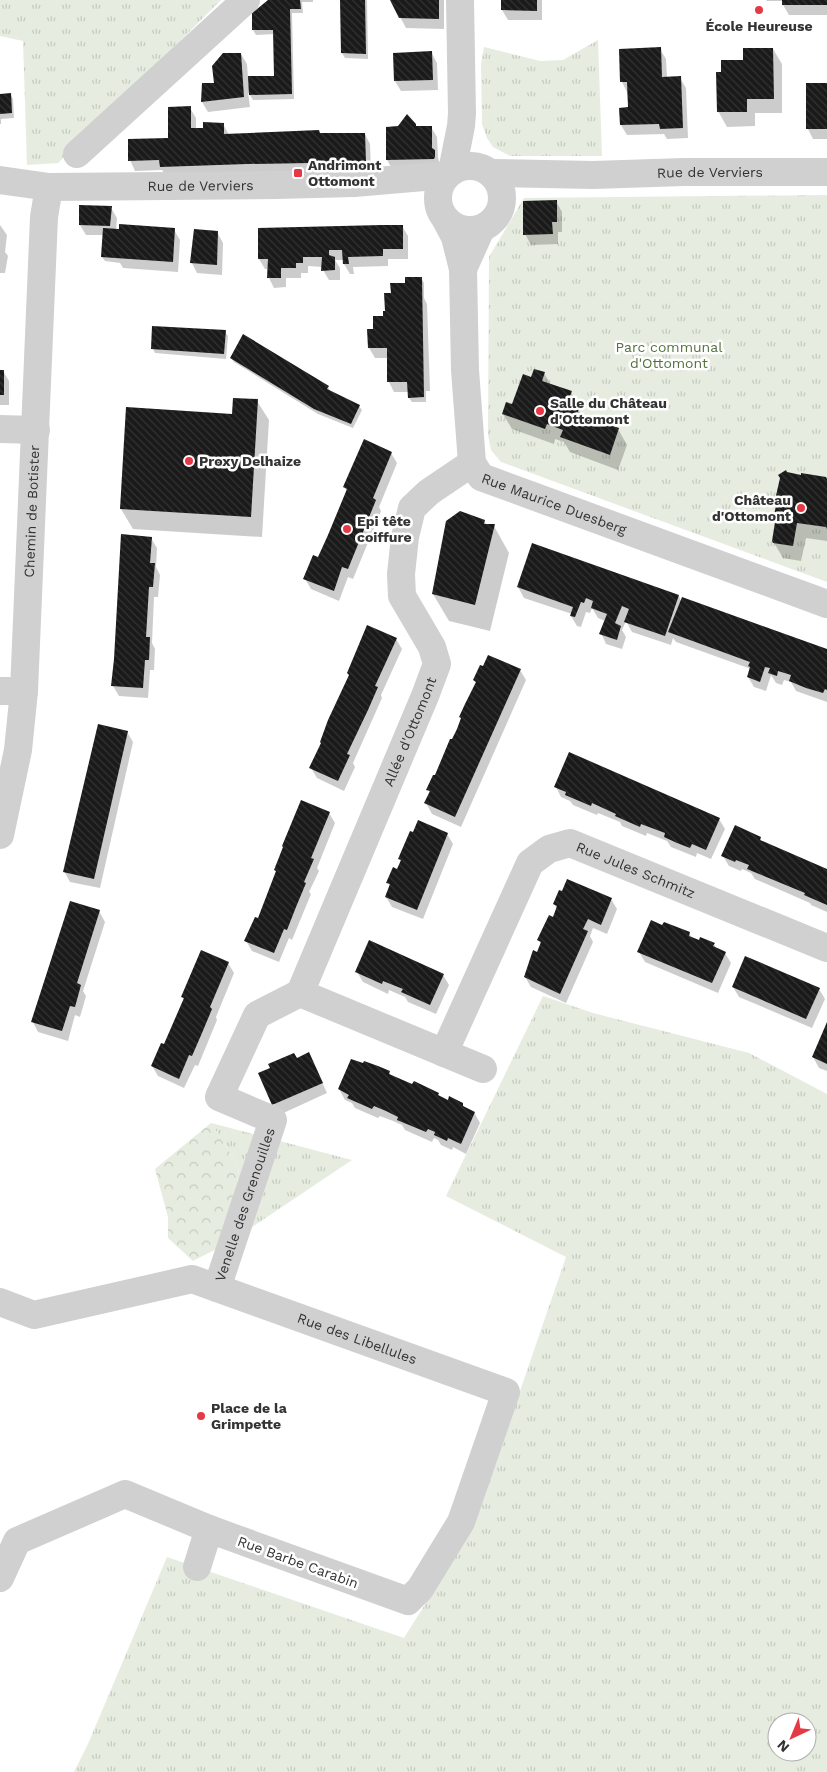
<svg xmlns="http://www.w3.org/2000/svg" width="827" height="1772" font-family="'Work Sans',sans-serif">
<style>
.grass{fill:url(#grass-tufts);fill-rule:evenodd}
.forest{fill:url(#forest-crowns)}
.shadow{fill:#0003}
.building{fill:url(#building-back-hatch)}
.lines{fill:none;stroke-linecap:round;stroke-linejoin:round}
.minor{stroke:#d0d0d0;stroke-width:28}
.tertiary{stroke:#d0d0d0;stroke-width:28}
.poi-dot{fill:#e63946;stroke:#fff;stroke-width:2}
.labels{text-anchor:middle;dominant-baseline:central;stroke-width:5;stroke-linejoin:round;paint-order:stroke}
.poi-label{font-size:14px;font-weight:bold;fill:#333;stroke:#fff;text-anchor:start}
.street-label{font-size:14px;fill:#333;stroke:#fff}
.park-label{font-size:14px;fill:#56703f;stroke:#fff}
</style>
<defs>
<pattern id="grass-tufts" width="24" height="20" patternUnits="userSpaceOnUse" patternTransform="scale(1.25)"><rect width="24" height="20" fill="#e6ecdf"/><path d="M3 7l-1-3M5 7V3M7 7l1-3M15 17l-1-3M17 17v-4M19 17l1-3" fill="none" stroke="#c6cbc0"/></pattern>
<pattern id="forest-crowns" width="20" height="18" patternUnits="userSpaceOnUse" patternTransform="scale(1.25)"><rect width="20" height="18" fill="#e6ecdf"/><path d="M2 6a3 3 0 1 1 6 0M12 15a3 3 0 1 1 6 0" fill="none" stroke="#c6cbc0"/></pattern>
<pattern id="building-back-hatch" width="6" height="6" patternUnits="userSpaceOnUse" patternTransform="scale(1.25)"><rect width="6" height="6" fill="#1a1a1a"/><path d="M-1 5l2 2M0 0l6 6M5-1l2 2" fill="none" stroke="#333"/></pattern>
</defs>
<rect width="100%" height="100%" fill="#fff"/>
<!-- grass -->
<g class="grass">
<path d="M0 0H221L58 163 27 165 23 41 0 36Z"/>
<path d="M598 40 602 156H510L493 147 487 138 482 124 481 64 484 47 540 61 563 60Z"/>
<path d="M827 195V582L501 462 491 450 488 435 489 257 524 198Z"/>
<path d="M543 996 593 1013 749 1053 827 1094V1772H74L88 1744 167 1557 404 1638 463 1544 508 1426 566 1257 446 1196ZM777 1722H807V1752H777Z"/>
<path d="M211 1123 352 1160 230 1242 239 1167Z"/>
</g>
<!-- forest -->
<path class="forest" d="M211 1123 239 1167 230 1242 193 1261 168 1238V1217L155 1169Z"/>
<!-- shadow -->
<g class="shadow">
<path d="M270 0H313V2H302L303 13H292L294 99 253 100 248 92 250 107 208 112 202 102 241 54 247 64 248 78 276 77 275 34 256 35 253 30Z"/>
<path d="M342 0H367L368 59 345 58 342 53Z"/>
<path d="M391 0H444V29L406 28Z"/>
<path d="M502 0H542V20H508L502 10Z"/>
<path d="M766 0H827V15H789L783 5V1H767Z"/>
<path d="M660 49 666 59 667 78H680L686 88 688 138 667 139 664 134 627 135 621 125V109H629L627 92 622 82Z"/>
<path d="M773 49 782 64V113H755V126L727 127 718 111 722 73Z"/>
<path d="M431 52 437 63 438 90 401 91 395 81V54Z"/>
<path d="M827 84V139H813L808 129Z"/>
<path d="M10 94 13 99 14 118 1 119V124H0V95Z"/>
<path d="M190 108 196 118V130L223 124 229 135 365 134 370 144 371 172 167 177 162 170 135 171 130 160 170 139Z"/>
<path d="M431 127 437 137 438 157 440 167 393 170 387 160 417 128Z"/>
<path d="M556 201 562 212V232H558V244L531 245 525 234Z"/>
<path d="M111 208 117 218 116 230H174L180 240 178 272 123 268 120 263 105 261 102 257 104 235H86L80 225Z"/>
<path d="M0 225 7 235 5 252 8 256 5 273H0Z"/>
<path d="M402 226 408 236V259H388V266L353 267 354 274H350L344 264V260H335L340 268V280H329L323 270V267L308 266V273H301V278H286V287L274 288 269 278V269H265L259 259Z"/>
<path d="M217 232 223 243 222 275 197 273 192 263Z"/>
<path d="M421 278 424 283V298L427 304 430 391H426V402H412L409 398V392H394L389 382 388 358H375L369 348 375 330 387 312 392 294 406 284Z"/>
<path d="M225 332 228 336 226 359 155 353 153 349Z"/>
<path d="M231 358 328 387 331 392 359 406 362 410 353 428 318 414 234 362Z"/>
<path d="M0 371H3L9 381V405H0Z"/>
<path d="M544 373 551 385 571 392 580 408 579 411 582 417 618 429 627 445 618 470 570 452 564 442 555 439 554 444 512 429 503 414 513 406Z"/>
<path d="M257 401 269 420 262 537 133 529 121 509 233 415Z"/>
<path d="M391 453 397 463 379 507 381 511 353 579 348 577 339 601 311 589 305 579 319 559 347 492 345 487Z"/>
<path d="M827 480V541L806 538 801 561 783 558 773 541 777 519 775 515Z"/>
<path d="M484 521 487 525 494 526 509 553 490 631 449 621 433 594Z"/>
<path d="M151 538 157 548 156 567 160 575 158 597H154L152 643 155 649 154 670H150L148 698 119 696 113 686Z"/>
<path d="M518 587 679 596 681 601 827 650V702L796 691 791 682 784 680 782 685 776 683 771 675 766 691 754 687 748 677 751 669 676 642 673 638 671 645 632 632 626 621 622 630 626 637 622 649 606 644 601 633 605 621 598 618 592 608 590 613 586 612 581 627 577 626 571 616 572 614 524 598Z"/>
<path d="M396 639 402 649 381 695 382 698 353 763 355 767 344 791 317 778 311 768Z"/>
<path d="M520 670 526 680 461 827 432 814 426 803 430 793 428 789 453 740 477 684 474 680Z"/>
<path d="M127 732 133 742 100 888 70 882 64 871Z"/>
<path d="M556 787 719 819 725 829 711 859 697 853 696 857 671 847 667 841 647 833 646 836 622 826 620 822 598 813 597 815 573 805 570 801 561 797Z"/>
<path d="M329 813 335 823 317 868 319 871 309 892 311 894 292 940 289 938 279 962 252 951 246 941 259 919 277 873 275 870Z"/>
<path d="M447 834 453 844 423 919 392 907 386 897 390 886 388 883 398 871 401 862 400 859Z"/>
<path d="M760 838 763 843 827 870V912L811 905 810 903 755 879 751 873 742 869 741 871 729 866 723 856Z"/>
<path d="M611 899 617 909 607 934 593 928 590 936 593 942 566 1003 531 987 525 977 541 945 539 940 553 918 557 909 554 904Z"/>
<path d="M99 911 105 922 83 991 86 996 80 1017 75 1015 68 1041 38 1032 33 1022Z"/>
<path d="M663 927 689 933 692 938 714 944 717 949 725 953 731 963 718 993 645 962 639 952Z"/>
<path d="M228 963 234 973 216 1017 217 1020 198 1066 195 1065 184 1088 158 1076 152 1066 165 1046 184 1000 182 997Z"/>
<path d="M357 972 443 975 449 985 436 1014 408 1002 405 997 389 990 388 994 363 982Z"/>
<path d="M733 987 819 989 825 999 812 1028 739 997Z"/>
<path d="M827 1025V1071L819 1068 813 1057Z"/>
<path d="M309 1054 327 1093 279 1115 260 1073Z"/>
<path d="M389 1072 392 1077 438 1094 440 1097 448 1101 462 1104 465 1108 474 1112 480 1123 466 1154 453 1147 452 1150 441 1145 438 1140 434 1138 432 1142 405 1130 402 1125 393 1121 380 1116 378 1118 355 1108 352 1103 345 1100 339 1089Z"/>
</g>
<!-- building -->
<g class="building">
<path d="M268 0H300L301 9H290L292 94 249 95 248 76H274L273 30H252V13Z"/>
<path d="M340 0H365L366 54 341 53Z"/>
<path d="M390 0H439V19L399 18Z"/>
<path d="M501 0H537V11L501 10Z"/>
<rect x="782" y="0" width="45" height="5"/>
<path d="M661 47 662 77 681 76 683 128 660 129 659 124 620 125 619 108 628 107 627 82H620L619 49Z"/>
<path d="M743 48H773L774 99H747V112H717L716 72H721V60H743Z"/>
<path d="M432 51 433 80 394 81 393 53Z"/>
<path d="M223 53H241L244 97 201 102 202 83H214L212 66Z"/>
<rect x="806" y="83" width="21" height="46"/>
<path d="M11 93 12 113 0 114V94Z"/>
<path d="M191 106V128H203V122L224 123V134L319 130 320 133H365L366 162 247 164 160 167 159 160 128 161V139L168 138V107Z"/>
<path d="M407 114 416 124V126H432V148L435 150V157L434 159 386 160V127L398 126Z"/>
<path d="M557 200V222H552L553 234 523 235V201Z"/>
<path d="M79 205 112 206 110 226 79 225Z"/>
<path d="M119 224 175 228 173 262 101 257 103 228 119 229Z"/>
<path d="M382 225H403V249H383V256L348 257 349 264H343L342 250H329V255L335 257V270L321 271 322 257H303V263H296V268H281V278H267L268 259H258V228Z"/>
<path d="M194 229 218 231 217 265 190 263Z"/>
<path d="M405 277H422L424 397 408 398 407 382H387V348H368L367 329H373V316H383V311H385L384 293H391L390 283H405Z"/>
<path d="M152 326 226 330 224 354 151 349Z"/>
<path d="M243 334 329 386 327 389 360 405 351 424 314 409 230 358Z"/>
<path d="M534 369 545 372 542 381 572 391 567 404 579 409 577 414 619 428 610 455 560 437 563 430 547 424 545 429 502 414 506 402 512 404 523 374 531 377Z"/>
<rect x="0" y="370" width="4" height="25"/>
<path d="M233 398 258 399 251 517 120 509 126 407 232 414Z"/>
<path d="M364 439 392 452 373 498 376 500 348 569 342 567 334 591 303 579 313 555 318 557 328 535 347 489 343 487Z"/>
<path d="M786 470 787 472 801 475V473L826 477 827 479V529L826 527 797 523 793 546 773 543 772 541 776 516 774 515 777 501 775 500 780 478 778 475Z"/>
<path d="M460 511 485 520 484 524H495L475 605 432 594 446 521Z"/>
<path d="M121 534 152 537 150 563H155L153 587H149L146 637H150L149 660H145L143 688 111 686 114 659Z"/>
<path d="M532 543 679 595 665 636 624 622 629 609 622 606 615 623 621 626 617 640 599 634 607 614 591 608 593 601 586 598 584 603 581 602 575 617 570 616 573 607 517 587Z"/>
<path d="M682 597 827 649V690L825 689 823 693 806 688 789 681 791 675 778 671 777 676 768 673 770 668 765 667 760 682 747 677 750 667 748 666 750 662 668 632Z"/>
<path d="M367 625 397 638 375 686 378 687 368 710 347 754 350 755 338 781 309 768 321 743 320 742 328 720 349 675 347 673Z"/>
<path d="M488 655 521 669 455 817 424 803 430 791 426 790 433 775H435L450 739H452L457 729 461 718 459 717 465 704 476 682 473 680 480 665 483 666Z"/>
<path d="M98 724 128 731 94 879 63 872Z"/>
<path d="M569 752 720 818 706 850 692 844 690 848 677 843 664 837 665 833 641 824 640 827 615 816 616 814 592 803 591 806 565 795 566 792 554 787Z"/>
<path d="M301 800 330 812 311 858 314 859 304 882 306 883 296 907 287 930 284 929 274 953 244 941 255 917 258 918 276 871 274 870 283 847 282 846Z"/>
<path d="M418 820 448 833 417 910 385 897 390 884 386 883 393 867 397 869 401 860 398 859 410 831 413 832Z"/>
<path d="M735 825 761 837 760 840 827 869V905L804 895 805 893 747 869 749 865 736 860 735 862 721 856Z"/>
<path d="M567 879 612 898 601 925 588 919 583 929 588 931 560 994 524 977 533 950 537 952 541 942 537 940 549 915 553 917 557 906 553 904 559 890 562 891Z"/>
<path d="M70 901 100 910 77 983 81 985 75 1007 70 1006 62 1031 31 1022Z"/>
<path d="M651 920 662 925 664 922 690 932 689 936 699 940 700 937 715 943 713 946 726 952 712 983 637 952Z"/>
<path d="M369 940 444 974 430 1005 401 992 403 989 383 981 382 984 355 972Z"/>
<path d="M201 950 229 962 210 1007 212 1009 202 1033 192 1056 189 1055 179 1079 151 1066 161 1043 164 1044 184 998 181 997Z"/>
<path d="M745 956 820 988 806 1019 732 987Z"/>
<path d="M827 1022V1064L812 1057Z"/>
<path d="M309 1052 323 1083 272 1105 258 1073 270 1068 268 1064 294 1053 297 1058Z"/>
<path d="M351 1059 363 1063 364 1061 378 1066 390 1071 389 1074 412 1084 414 1081 439 1093 438 1095 448 1100 449 1096 463 1103V1106L475 1112 461 1144 448 1138 447 1141 434 1135 435 1132 428 1129 426 1132 397 1120 398 1117 386 1111 374 1106 372 1109 347 1098 349 1095 338 1089Z"/>
</g>
<g class="lines">
<!-- minor -->
<g class="minor">
<path d="M77 154 246 0"/>
<path id="s1" d="M446 220 455 237 463 269 465 370 472 463 481 477 827 604"/>
<path d="M463 269 481 229"/>
<path d="M0 429 36 430"/>
<path d="M0 691H24"/>
<path id="s2" d="M0 835 18 750 24 691 44 217 49 187"/>
<path d="M300 993 483 1069"/>
<path id="s3" d="M444 1053 530 863 549 849 570 843 827 948"/>
<path id="s4" d="M217 1288 273 1120 219 1097 257 1015 300 993 425 696 437 664 432 647 402 596 401 574 405 537 412 508 429 492 472 463"/>
<path id="s5" d="M0 1302 34 1315 192 1279 506 1392 461 1522 420 1589 408 1601 209 1529 197 1567"/>
<path d="M0 1578 17 1541 125 1494 209 1529"/>
</g>
<!-- tertiary -->
<g class="tertiary">
<circle cx="470" cy="198" r="32"/>
<path d="M452 171 461 126 462 113 460 0"/>
<path id="s6" d="M491 173 593 175 684 172H827"/>
<path id="s7" d="M0 180 49 187 276 185 354 183 447 175"/>
</g>
</g>
<!-- markers -->
<g class="poi-dot">
<circle cx="759" cy="10" r="5"/>
<rect x="293" y="168" width="10" height="10" rx="2.5"/>
<circle cx="540" cy="411" r="5"/>
<circle cx="189" cy="461" r="5"/>
<circle cx="801" cy="508" r="5"/>
<circle cx="347" cy="529" r="5"/>
<circle cx="201" cy="1416" r="5"/>
</g>
<g class="labels">
<!-- poi labels -->
<g class="poi-label">
<text x="759" y="26" text-anchor="middle">École Heureuse</text>
<text x="308" y="165">Andrimont<tspan x="308" dy="16">Ottomont</tspan></text>
<text x="550" y="403">Salle du Château<tspan x="550" dy="16">d'Ottomont</tspan></text>
<text x="199" y="461">Proxy Delhaize</text>
<text x="791" y="500" text-anchor="end">Château<tspan x="791" dy="16">d'Ottomont</tspan></text>
<text x="357" y="521">Epi tête<tspan x="357" dy="16">coiffure</tspan></text>
<text x="211" y="1408">Place de la<tspan x="211" dy="16">Grimpette</tspan></text>
</g>
<!-- street labels -->
<g class="street-label">
<text stroke="none"><textPath href="#s6" startOffset="219">Rue de Verviers</textPath></text>
<text stroke="none"><textPath href="#s7" startOffset="201">Rue de Verviers</textPath></text>
<text stroke="none"><textPath href="#s1" startOffset="341">Rue Maurice Duesberg</textPath></text>
<text stroke="none"><textPath href="#s2" startOffset="326">Chemin de Botister</textPath></text>
<text stroke="none"><textPath href="#s4" startOffset="658">Allée d'Ottomont</textPath></text>
<text stroke="none"><textPath href="#s3" startOffset="325">Rue Jules Schmitz</textPath></text>
<text stroke="none"><textPath href="#s4" startOffset="88">Venelle des Grenouilles</textPath></text>
<text stroke="none"><textPath href="#s5" startOffset="374">Rue des Libellules</textPath></text>
<text transform="translate(298 1562) rotate(20)">Rue Barbe Carabin</text>
</g>
<!-- park labels -->
<g class="park-label">
<text x="669" y="347">Parc communal<tspan x="669" dy="16">d'Ottomont</tspan></text>
</g>
</g>
<!-- north arrow -->
<g transform="translate(792 1737) rotate(224)"><circle r="24" fill="#ffffff" stroke="#adadad"/>
<path d="M0-4L9 19L0 12L-9 19Z" fill="#e63946"/>
<text y="-8" font-size="14" font-weight="bold" text-anchor="middle" fill="#333333">N</text>
</g>
</svg>
